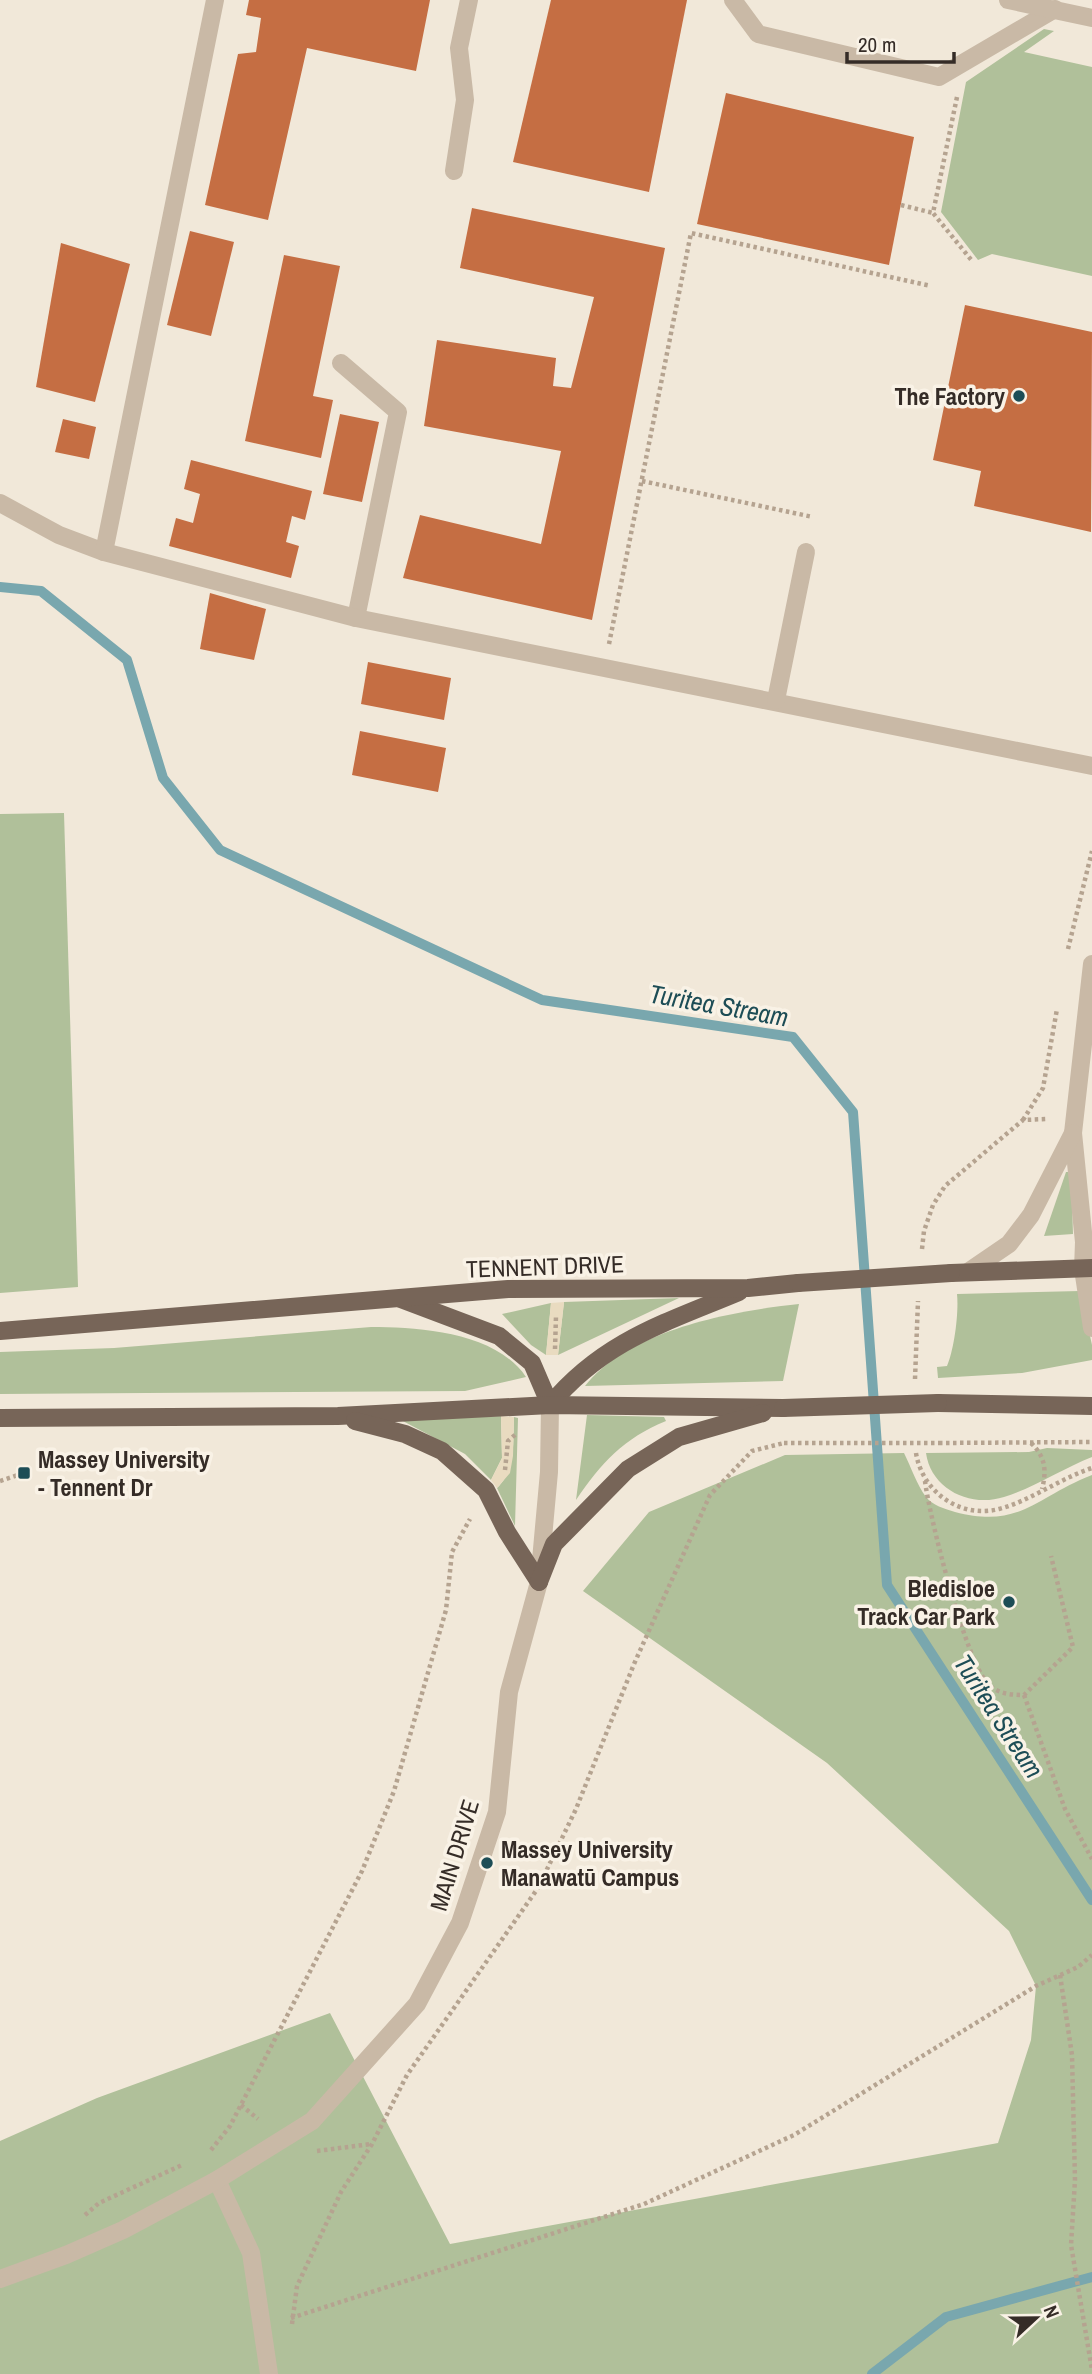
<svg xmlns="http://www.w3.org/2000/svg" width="1092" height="2374" font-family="'Archivo Narrow',sans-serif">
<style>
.green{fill:#b0c09a}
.plaza{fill:#e9dbc0}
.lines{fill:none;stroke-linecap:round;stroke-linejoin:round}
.stream{stroke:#79a7ae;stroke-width:10}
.building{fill:#c56e43}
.path{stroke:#b5a390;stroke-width:4.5;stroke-dasharray:3.5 3.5;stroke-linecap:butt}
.minor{stroke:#c9b9a6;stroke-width:18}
.major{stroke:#776558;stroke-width:18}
.path-bridge{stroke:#b5a390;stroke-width:4.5;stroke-dasharray:3.5 3.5;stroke-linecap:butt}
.major-bridge{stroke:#776558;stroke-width:18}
.poi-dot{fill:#1d4d56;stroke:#f9f2e6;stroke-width:2.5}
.labels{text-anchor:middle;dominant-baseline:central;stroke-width:7;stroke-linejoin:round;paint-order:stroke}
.poi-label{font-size:24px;font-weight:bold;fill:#352c27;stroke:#f9f2e6;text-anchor:end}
.street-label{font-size:24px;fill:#352c27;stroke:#f9f2e6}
.water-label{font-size:26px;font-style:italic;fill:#1d4d56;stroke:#f9f2e6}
</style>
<rect width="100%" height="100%" fill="#f1e8d9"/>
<!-- green -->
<g class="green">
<path d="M1044 29 1054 31 1024 52 1092 67V276L992 254 978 260 941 212 966 82Z"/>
<path d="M64 813 78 1287 0 1293V814Z"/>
<path d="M1066 1172H1071L1073 1234 1044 1236Z"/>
<path d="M1080 1291 1092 1345V1360L1022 1373 938 1378 937 1367 947 1366C954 1350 959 1313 957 1294Z"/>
<path d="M679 1298 558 1355 564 1302Z"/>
<path d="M551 1303 546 1355 531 1345 502 1314Z"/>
<path d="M799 1304 783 1381 585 1386C628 1330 732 1311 799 1304Z"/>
<path d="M371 1327C419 1327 496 1332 526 1377L465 1391 0 1394V1352L114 1348Z"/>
<path d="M587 1415 664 1417 666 1421C624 1438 601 1463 576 1500Z"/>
<path d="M501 1416 502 1458 491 1480 465 1454 401 1420Z"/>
<path d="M514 1417 518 1418 515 1526 497 1488C516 1470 513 1441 514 1417Z"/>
<path d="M1047 1448 1092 1450V1457C1064 1468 1031 1489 1004 1497 970 1508 931 1489 926 1453L1029 1452Z"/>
<path d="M904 1453C911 1467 917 1485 926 1497 932 1505 945 1509 955 1512 1021 1529 1035 1497 1092 1475V2374H0V2141L97 2098 330 2013 450 2244 998 2143 1031 2040 1036 1986 1009 1931 827 1763 583 1591 649 1512 785 1455Z"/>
</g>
<!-- plaza -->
<g class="plaza">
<path d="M564 1302 558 1355H546L551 1303Z"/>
<path d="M501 1416 514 1417 513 1456 510 1473 497 1488 491 1480 502 1458Z"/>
</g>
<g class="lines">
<!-- stream -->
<g class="stream">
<path d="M0 587 41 591 127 660 163 778 220 850 542 1000 793 1037 853 1112 887 1585 1092 1900"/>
<path d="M872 2374 946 2317 1092 2277"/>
</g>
</g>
<!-- building -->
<g class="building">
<path d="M249 0H430L416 71 307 48 268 220 205 205 238 54 256 52 261 18 246 15Z"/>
<path d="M551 0H687L649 192 513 162Z"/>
<path d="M726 93 914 137 889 265 697 224Z"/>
<path d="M472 208 665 248 592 620 403 578 420 515 541 544 561 451 424 426 437 340 556 358 553 386 571 388 594 297 460 268Z"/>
<path d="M190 231 234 242 211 336 167 325Z"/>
<path d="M61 243 130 264 95 402 36 387Z"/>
<path d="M284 255 340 266 313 396 333 400 321 458 245 441Z"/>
<path d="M965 305 1092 332 1091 532 974 506 981 471 933 460Z"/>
<path d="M340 414 379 422 362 502 323 494Z"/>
<path d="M63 419 96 427 89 459 55 452Z"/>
<path d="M191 460 312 491 305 520 292 516 286 542 299 546 291 578 169 546 176 518 193 523 200 494 184 489Z"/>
<path d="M210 593 266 609 254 660 200 649Z"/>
<path d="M368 662 451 678 444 720 361 704Z"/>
<path d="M360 731 446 748 438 792 352 775Z"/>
</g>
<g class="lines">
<!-- path -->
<g class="path">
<path d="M957 97 933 213 973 262"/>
<path d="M901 205 933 213"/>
<path d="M642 481 813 517"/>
<path d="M609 644 691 233 931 286"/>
<path d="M1068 949 1092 851"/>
<path d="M1023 1120 1043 1088 1057 1009"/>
<path d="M922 1249 924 1231 933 1205 945 1186 1023 1120 1047 1119"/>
<path d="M555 1349 556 1316"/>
<path d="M915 1379 918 1301"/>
<path d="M939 1443 1092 1442"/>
<path d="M1031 1443C1045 1456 1047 1470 1042 1489"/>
<path d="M916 1453C922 1491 959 1519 999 1509 1030 1501 1059 1479 1092 1468"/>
<path d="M505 1470 508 1441 516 1434"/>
<path d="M0 1481 24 1473"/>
<path d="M925 1481C929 1515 966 1664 989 1685 999 1694 1011 1695 1024 1695L1073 1647 1051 1556"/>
<path d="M1024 1695 1065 1809 1092 1859"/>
<path d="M1060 1975 1072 2055 1075 2180 1071 2245 1092 2370"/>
<path d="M241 2105 258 2119"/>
<path d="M211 2150 230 2126 362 1871 394 1791 446 1610 452 1552 470 1519"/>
<path d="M317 2151 371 2144"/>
<path d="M85 2215 99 2203 182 2165"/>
<path d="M291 2318 644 2204 794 2135 1036 1986 1078 1967 1092 1955"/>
<path d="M292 2324 297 2286 341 2192 372 2144 407 2075 538 1888 576 1809 634 1664 710 1495 752 1451 784 1443"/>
</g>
<!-- minor -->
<g class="minor">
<path d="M733 0 758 34 939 77 1055 9"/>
<path d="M1008 0 1092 18"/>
<path d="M454 171 465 100 459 48 469 0"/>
<path d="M341 363 398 412 356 618"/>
<path d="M0 503 59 535 104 552 356 618 1092 766"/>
<path d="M104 552 215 0"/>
<path d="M776 700 806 552"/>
<path d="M1092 964 1073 1133 1084 1242 1083 1269 1092 1328"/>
<path d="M968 1272 1009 1244 1031 1215 1073 1133"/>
<path d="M217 2180 251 2253 269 2374"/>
<path d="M0 2279 66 2255 123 2230 217 2180 312 2121 417 2004 460 1923 497 1812 509 1692 539 1582 549 1472 550 1405"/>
</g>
<!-- major -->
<g class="major">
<path d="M951 1273 1092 1268"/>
<path d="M401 1299 499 1336 532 1363 550 1405C603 1341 665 1323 739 1292"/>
<path d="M0 1331 508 1289 748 1288 798 1283"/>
<path d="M938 1403 1092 1406"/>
<path d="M0 1418 338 1416 550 1405 783 1408"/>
<path d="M355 1421 405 1434 442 1451 486 1490 507 1532 539 1582"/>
<path d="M539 1582 554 1544 628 1469 679 1437 763 1413"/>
</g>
<!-- path-bridge -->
<path class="path-bridge" d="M784 1443H939"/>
<!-- major-bridge -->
<g class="major-bridge">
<path d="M798 1283 951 1273"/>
<path d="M783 1408 938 1403"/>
</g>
</g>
<!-- markers -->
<g class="poi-dot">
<circle cx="1019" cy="396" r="7"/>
<rect x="17" y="1466" width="14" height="14" rx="3.5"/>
<circle cx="1009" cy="1602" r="7"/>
<circle cx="487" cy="1863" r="7"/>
</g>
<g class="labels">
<!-- poi labels -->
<g class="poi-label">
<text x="1005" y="396">The Factory</text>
<text x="38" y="1459" text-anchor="start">Massey University<tspan x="38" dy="28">- Tennent Dr</tspan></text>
<text x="995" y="1588">Bledisloe<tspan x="995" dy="28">Track Car Park</tspan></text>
<text x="501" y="1849" text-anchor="start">Massey University<tspan x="501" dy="28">Manawatū Campus</tspan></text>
</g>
<!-- street labels -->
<g class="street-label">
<text transform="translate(545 1266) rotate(-2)">TENNENT DRIVE</text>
<text transform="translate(454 1855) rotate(-73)">MAIN DRIVE</text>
</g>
<!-- water labels -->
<g class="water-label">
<text transform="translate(719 1005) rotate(10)">Turitea Stream</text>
<text transform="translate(999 1716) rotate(57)">Turitea Stream</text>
</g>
</g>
<!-- north arrow -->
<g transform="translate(1036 2318) rotate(68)" stroke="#f9f2e6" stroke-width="5" paint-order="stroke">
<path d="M0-5L12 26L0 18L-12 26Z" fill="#352c27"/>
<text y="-10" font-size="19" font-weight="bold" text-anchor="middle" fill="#352c27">N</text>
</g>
<!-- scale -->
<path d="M847 52v10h107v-10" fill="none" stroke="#352c27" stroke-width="3.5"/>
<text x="858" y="52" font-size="21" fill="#352c27" stroke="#f9f2e6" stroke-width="5" paint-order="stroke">20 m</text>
</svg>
